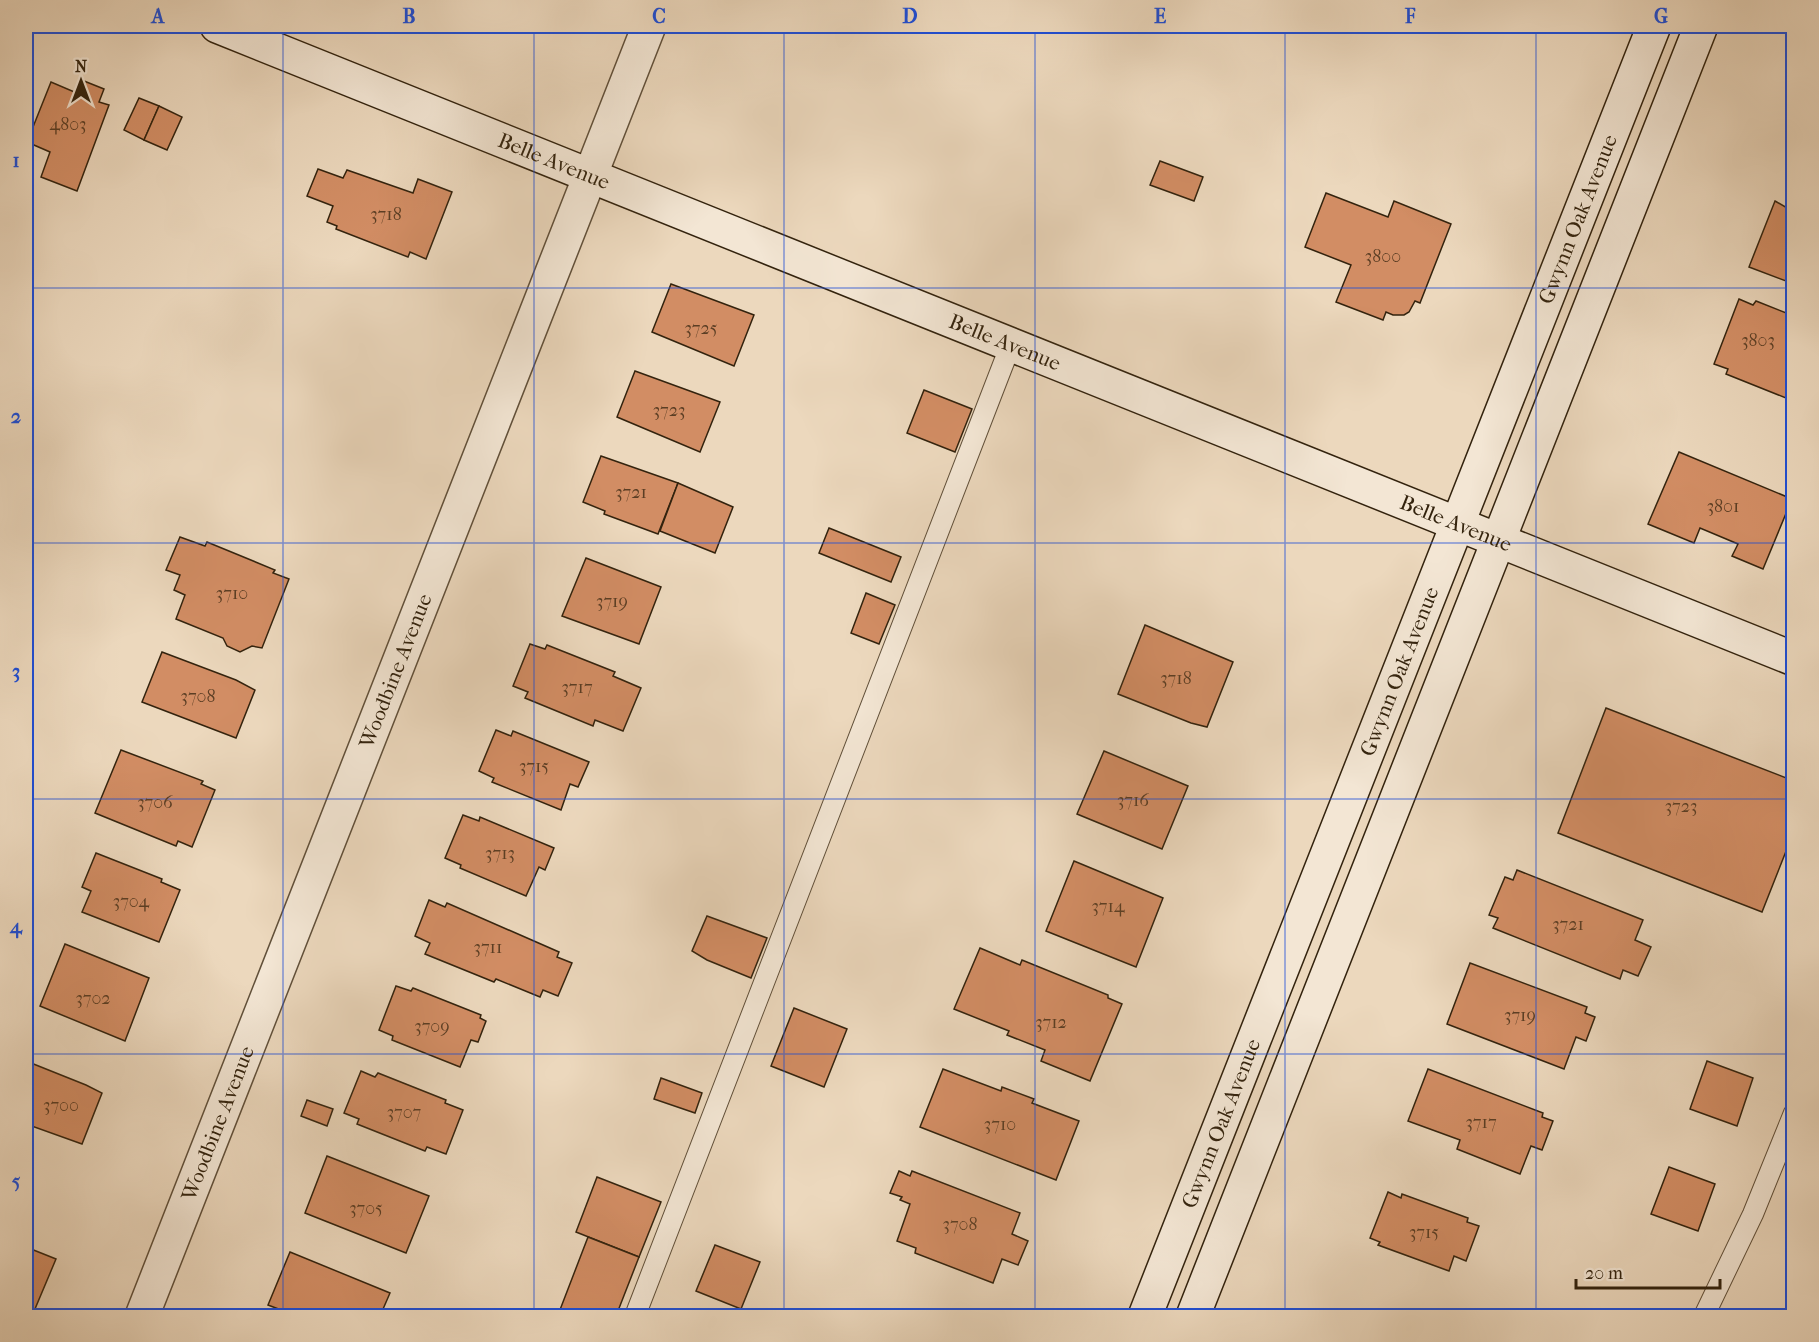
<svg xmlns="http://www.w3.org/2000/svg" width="1819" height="1342" font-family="'IM FELL French Canon',serif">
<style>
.building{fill:#d28d64;stroke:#33230e;stroke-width:1.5}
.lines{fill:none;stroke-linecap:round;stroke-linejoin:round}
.lane-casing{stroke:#61503a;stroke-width:22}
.street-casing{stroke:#61503a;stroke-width:36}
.secondary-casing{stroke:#33230e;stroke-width:36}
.lane{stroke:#f3e6d4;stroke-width:20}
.street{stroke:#f3e6d4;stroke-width:33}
.secondary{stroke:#f3e6d4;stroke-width:33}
.grid{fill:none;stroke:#1d4ed8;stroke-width:1.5;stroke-opacity:0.55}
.labels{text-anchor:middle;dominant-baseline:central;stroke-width:4.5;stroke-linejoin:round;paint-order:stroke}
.number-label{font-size:18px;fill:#5b3e24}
.street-label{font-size:21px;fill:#33230e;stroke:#f3e6d4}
.neatline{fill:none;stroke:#1d4ed8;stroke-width:2}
.grid-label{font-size:20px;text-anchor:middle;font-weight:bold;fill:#1d4ed8}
</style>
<rect width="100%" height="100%" fill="#ecd8bd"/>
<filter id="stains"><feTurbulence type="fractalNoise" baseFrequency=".00333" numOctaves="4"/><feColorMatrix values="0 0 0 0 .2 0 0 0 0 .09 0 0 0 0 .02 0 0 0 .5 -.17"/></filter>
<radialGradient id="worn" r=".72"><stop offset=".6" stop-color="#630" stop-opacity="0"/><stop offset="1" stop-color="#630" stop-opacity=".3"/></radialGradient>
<!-- building -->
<g class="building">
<path d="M84 81 104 89 99 102 109 105 77 191 41 177 50 152 27 142 51 82 79 94Z"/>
<path d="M139 98 159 106 144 140 124 130Z"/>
<path d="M159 106 182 117 167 150 144 140Z"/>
<path d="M1794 152V168L1788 165Z"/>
<path d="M1160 161 1203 177 1194 201 1150 185Z"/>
<path d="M318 169 343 178 347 170 413 193 418 179 452 192 426 259 410 252 408 257 336 229 337 226 327 222 333 206 307 196Z"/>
<path d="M1326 193 1388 217 1394 201 1451 224 1420 303 1415 301 1409 312 1404 315H1393L1386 312 1383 320 1336 302 1351 265 1305 247Z"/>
<path d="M1775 201 1794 212V284L1749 267Z"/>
<path d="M671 284 754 315 734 366 652 332Z"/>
<path d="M1739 299 1753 305 1756 301 1794 316V394L1791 400 1726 374 1728 369 1714 364Z"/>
<path d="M635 371 720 402 700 452 617 417Z"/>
<path d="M924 390 972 409 955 452 907 433Z"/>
<path d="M1679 452 1792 499 1763 569 1732 556 1738 544 1700 528 1694 543 1648 524Z"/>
<path d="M601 456 678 483 658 534 604 514 605 511 583 502Z"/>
<path d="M678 483 733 507 715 553 660 531Z"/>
<path d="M829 528 901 557 891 582 819 553Z"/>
<path d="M180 537 205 546 207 542 275 570 273 573 289 579 262 648 252 646 240 652 227 646 223 638 176 619 185 595 174 590 180 575 166 570Z"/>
<path d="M586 558 661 587 639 644 562 616Z"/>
<path d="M866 593 895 605 879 644 851 633Z"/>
<path d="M1145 625 1233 662 1207 727 1191 723 1118 694Z"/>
<path d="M530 644 545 649 547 645 615 672 613 676 641 688 623 731 595 720 593 726 525 698 528 692 513 686Z"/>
<path d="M162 652 236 680 255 690 236 738 142 702Z"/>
<path d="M1606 708 1794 781V831L1762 912 1558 833Z"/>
<path d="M496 730 511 736 513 731 589 762 578 787 570 784 561 810 492 782 494 778 479 771Z"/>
<path d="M121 750 203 781 201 784 215 790 192 847 178 841 176 846 95 813Z"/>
<path d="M1104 751 1188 786 1162 849 1077 814Z"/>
<path d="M463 815 479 821 480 817 554 848 545 870 539 867 526 896 460 868 461 865 445 858Z"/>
<path d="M96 853 162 879 161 882 180 890 159 942 82 912 91 891 82 887Z"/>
<path d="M1074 861 1163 898 1136 967 1046 931Z"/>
<path d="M1517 870 1643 920 1635 940 1651 947 1638 976 1623 970 1620 979 1493 928 1498 918 1489 915 1505 877 1513 880Z"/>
<path d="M429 900 445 907 447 903 559 952 557 957 572 963 558 996 543 990 540 997 496 979 494 982 425 954 430 943 415 936Z"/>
<path d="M707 916 767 938 751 978 707 960 692 951Z"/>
<path d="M65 944 149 978 125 1041 40 1006Z"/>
<path d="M980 948 1020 965 1022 960 1108 995V998L1122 1004 1090 1081 1041 1061 1045 1050 1007 1035 1009 1031 954 1009Z"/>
<path d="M1470 963 1587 1007 1585 1013 1595 1017 1586 1041 1576 1037 1564 1069 1447 1024Z"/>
<path d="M396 986 411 991 413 988 481 1015 480 1018 486 1021 478 1042 471 1040 460 1067 392 1040 393 1036 379 1030Z"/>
<path d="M794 1008 847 1029 824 1087 771 1066Z"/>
<path d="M26 1061 86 1085 102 1093 82 1144 26 1124Z"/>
<path d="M1707 1061 1753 1078 1737 1126 1690 1109Z"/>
<path d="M943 1069 1001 1091 1002 1087 1034 1099 1032 1103 1079 1121 1056 1180 920 1127Z"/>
<path d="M1428 1069 1543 1113 1542 1117 1553 1121 1542 1150 1531 1146 1520 1174 1457 1149 1460 1140 1408 1121Z"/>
<path d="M361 1071 375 1077 378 1073 446 1100 445 1103 463 1110 446 1154 427 1147 425 1151 357 1124 359 1119 344 1113Z"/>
<path d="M661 1078 702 1093 695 1113 654 1099Z"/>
<path d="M307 1100 333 1109 327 1126 301 1116Z"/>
<path d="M327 1156 429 1196 406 1253 305 1213Z"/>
<path d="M1669 1167 1715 1184 1698 1231 1651 1214Z"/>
<path d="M899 1171 910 1176 912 1171 1020 1213 1012 1234 1028 1241 1018 1265 1002 1259 993 1283 915 1253 916 1248 897 1241 910 1204 900 1200 902 1197 890 1193Z"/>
<path d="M597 1177 661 1202 639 1257 576 1232Z"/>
<path d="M1388 1192 1401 1198 1402 1194 1468 1218 1467 1222 1479 1226 1466 1261 1454 1256 1449 1271 1378 1245 1380 1242 1370 1238Z"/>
<path d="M588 1237 639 1257 616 1316 558 1315Z"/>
<path d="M715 1245 760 1262 741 1309 696 1291Z"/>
<path d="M26 1247 56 1259 32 1316H26Z"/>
<path d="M290 1252 390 1293 380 1316H297L268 1305Z"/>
</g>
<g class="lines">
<!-- lane casing -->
<g class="lane-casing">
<g id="lane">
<path d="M635 1316 1011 344"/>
<path d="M1704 1316 1753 1214 1794 1113"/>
</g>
</g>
<!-- street casing -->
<g class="street-casing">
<g id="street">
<path id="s1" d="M142 1316 649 26"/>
</g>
</g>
<!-- secondary casing -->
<g class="secondary-casing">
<g id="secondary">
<path id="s2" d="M217 26 1794 659"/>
<path id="s3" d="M1145 1316 1654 26"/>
<path d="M1193 1316 1701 26"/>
</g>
</g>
<!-- lane -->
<use href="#lane" class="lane"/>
<!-- street -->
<use href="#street" class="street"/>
<!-- secondary -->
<use href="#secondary" class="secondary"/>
</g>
<!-- grid -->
<path class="grid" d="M283 26V1316M534 26V1316M784 26V1316M1035 26V1316M1285 26V1316M1536 26V1316M26 288H1794M26 543H1794M26 799H1794M26 1054H1794"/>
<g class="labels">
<!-- number labels -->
<g class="number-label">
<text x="68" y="124">4803</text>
<text x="386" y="214">3718</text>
<text x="1383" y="256">3800</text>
<text x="701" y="328">3725</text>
<text x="1758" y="340">3803</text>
<text x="669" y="410">3723</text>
<text x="631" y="492">3721</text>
<text x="1723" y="506">3801</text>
<text x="232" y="593">3710</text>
<text x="612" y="601">3719</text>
<text x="1176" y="678">3718</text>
<text x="577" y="687">3717</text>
<text x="198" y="696">3708</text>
<text x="534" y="766">3715</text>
<text x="1133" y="800">3716</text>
<text x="155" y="802">3706</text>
<text x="1681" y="806">3723</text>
<text x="500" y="853">3713</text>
<text x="131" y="901">3704</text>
<text x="1108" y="906">3714</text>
<text x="1568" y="924">3721</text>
<text x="488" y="947">3711</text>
<text x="93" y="998">3702</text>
<text x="1520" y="1015">3719</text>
<text x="1051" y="1022">3712</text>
<text x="432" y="1026">3709</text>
<text x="61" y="1105">3700</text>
<text x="404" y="1112">3707</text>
<text x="1481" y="1122">3717</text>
<text x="1000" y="1124">3710</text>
<text x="366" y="1208">3705</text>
<text x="960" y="1224">3708</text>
<text x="1424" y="1232">3715</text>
</g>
<!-- street labels -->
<g class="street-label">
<text stroke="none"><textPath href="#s2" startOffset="363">Belle Avenue</textPath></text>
<text stroke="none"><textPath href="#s3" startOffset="1179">Gwynn Oak Avenue</textPath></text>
<text stroke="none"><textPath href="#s2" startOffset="849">Belle Avenue</textPath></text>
<text stroke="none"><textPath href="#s2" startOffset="1335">Belle Avenue</textPath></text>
<text stroke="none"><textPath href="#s1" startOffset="693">Woodbine Avenue</textPath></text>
<text stroke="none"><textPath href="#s3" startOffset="693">Gwynn Oak Avenue</textPath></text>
<text stroke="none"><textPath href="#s1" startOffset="207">Woodbine Avenue</textPath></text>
<text stroke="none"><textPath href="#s3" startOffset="207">Gwynn Oak Avenue</textPath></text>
</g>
</g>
<!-- margin -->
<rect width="1819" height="1342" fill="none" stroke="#ecd8bd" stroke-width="66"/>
<!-- north arrow -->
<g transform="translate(81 81)" stroke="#f3e6d4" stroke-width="4.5" paint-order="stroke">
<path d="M0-4.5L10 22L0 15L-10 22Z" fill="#33230e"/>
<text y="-9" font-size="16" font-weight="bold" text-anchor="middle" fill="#33230e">N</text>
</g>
<!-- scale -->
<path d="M1576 1279v9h144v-9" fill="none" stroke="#33230e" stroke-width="3"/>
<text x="1585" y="1279" font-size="18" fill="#33230e" stroke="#f3e6d4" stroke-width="4.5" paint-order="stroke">20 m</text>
<rect x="33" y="33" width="1753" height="1276" class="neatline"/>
<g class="grid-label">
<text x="158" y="23">A</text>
<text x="409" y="23">B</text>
<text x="659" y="23">C</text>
<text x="910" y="23">D</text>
<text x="1160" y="23">E</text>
<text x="1410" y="23">F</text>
<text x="1661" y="23">G</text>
<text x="16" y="167">1</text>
<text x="16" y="423">2</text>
<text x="16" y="678">3</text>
<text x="16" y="933">4</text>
<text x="16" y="1188">5</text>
</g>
<rect width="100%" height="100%" filter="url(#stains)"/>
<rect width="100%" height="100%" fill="url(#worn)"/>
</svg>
